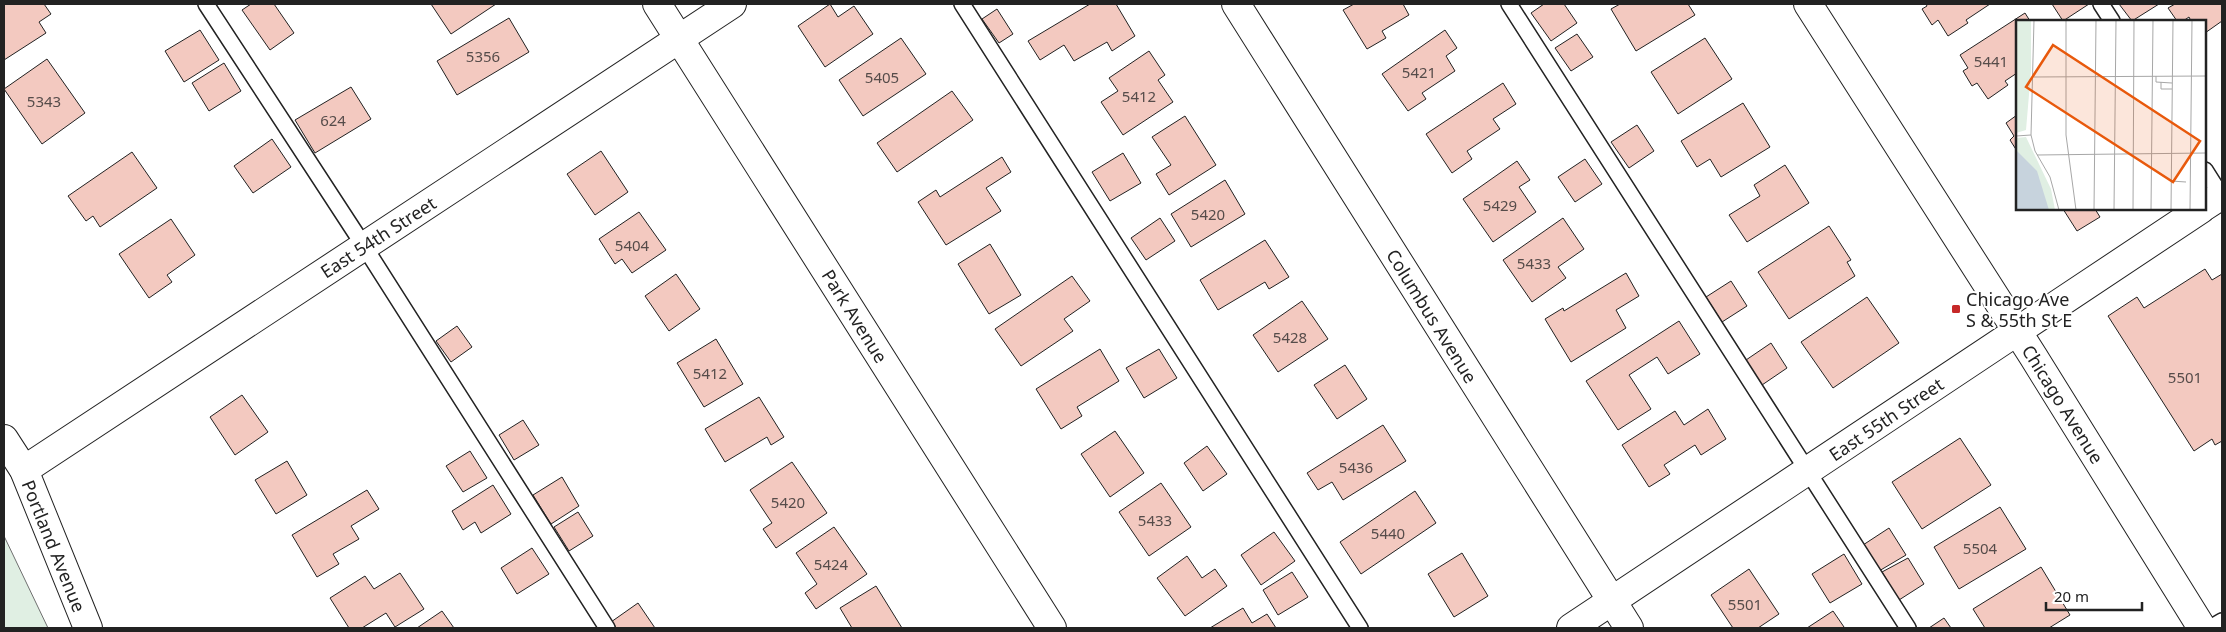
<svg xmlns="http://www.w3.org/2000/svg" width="2226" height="632" font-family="'Noto Sans',sans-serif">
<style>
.green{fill:#e0efe3;stroke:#6f6f6f}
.building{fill:#f3c9c0;stroke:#222}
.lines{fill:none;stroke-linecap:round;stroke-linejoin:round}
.service-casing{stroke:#222;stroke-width:18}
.minor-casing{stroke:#222;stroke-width:30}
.tertiary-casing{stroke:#222;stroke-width:30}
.service{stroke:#fff;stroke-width:15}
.minor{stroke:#fff;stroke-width:28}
.tertiary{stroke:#fff;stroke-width:28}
.poi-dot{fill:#c62828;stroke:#fff;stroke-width:2}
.labels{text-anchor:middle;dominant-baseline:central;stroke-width:4;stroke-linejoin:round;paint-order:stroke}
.number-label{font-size:15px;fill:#564c4a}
.street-label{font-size:18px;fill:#222;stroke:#fff}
.poi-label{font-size:18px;fill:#222;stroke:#fff;text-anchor:start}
.inset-road{fill:none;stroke:#a7a7a7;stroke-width:1}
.view{fill:#e8590c;fill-opacity:0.15;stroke:#e8590c;stroke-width:2.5}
.inset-edge{fill:none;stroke:#222;stroke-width:2.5}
</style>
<rect width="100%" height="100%" fill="#fff"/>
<!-- green -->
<path class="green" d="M4 536 48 628H4Z"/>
<!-- building -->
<g class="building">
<path d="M4 4H44L51 14 39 22 46 33 4 60Z"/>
<path d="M251 4H274L294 33 270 50 242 10Z"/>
<path d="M431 4H496L451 34Z"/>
<path d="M830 4 838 17 854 6 873 34 825 67 798 26Z"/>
<path d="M1090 4H1116L1135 36 1112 51 1107 42 1074 61 1064 45 1040 60 1028 41Z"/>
<path d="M1354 4H1403L1409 15 1382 31 1386 38 1367 49 1343 10Z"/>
<path d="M1544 4H1564L1577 23 1551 41 1531 13Z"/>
<path d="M1620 4H1688L1695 15 1636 51 1611 9Z"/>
<path d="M1926 4H1990L1966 20 1968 23 1948 36 1938 20 1932 25 1922 9 1927 6Z"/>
<path d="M2052 4H2089L2063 21Z"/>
<path d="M2119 4H2159L2132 21Z"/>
<path d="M2175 4H2222V21L2205 33V21H2191L2189 17 2183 21H2177L2168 8Z"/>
<path d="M997 9 1013 34 999 43 982 19Z"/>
<path d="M2025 13 2030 21H2017V73L2005 81 2008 85 1988 99 1977 83 1972 86 1963 71 1968 68 1960 55Z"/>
<path d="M509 18 529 52 457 95 437 61Z"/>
<path d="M200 30 219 60 184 82 165 51Z"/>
<path d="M1445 30 1457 48 1446 56 1455 71 1422 93 1426 99 1408 111 1382 74Z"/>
<path d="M1577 34 1593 57 1571 71 1555 48Z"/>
<path d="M901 38 926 74 863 116 839 80Z"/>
<path d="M1705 38 1732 79 1678 114 1651 72Z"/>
<path d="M1149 51 1165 75 1158 80 1173 102 1123 135 1101 102 1118 91 1109 78Z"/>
<path d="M47 59 85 113 42 144 4 89Z"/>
<path d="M224 63 241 91 209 111 192 83Z"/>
<path d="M1503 83 1516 104 1493 119 1500 129 1467 151 1472 159 1452 173 1426 134Z"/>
<path d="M351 87 371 119 315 153 295 120Z"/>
<path d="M952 91 973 120 897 172 877 143Z"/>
<path d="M1743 103 1770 147 1721 177 1710 159 1697 167 1681 141Z"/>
<path d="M2017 115V151L2010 140 2014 136 2006 123Z"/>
<path d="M1185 116 1216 165 1169 195 1156 174 1171 165 1152 137Z"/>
<path d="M1637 125 1654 151 1629 168 1611 142Z"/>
<path d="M272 139 291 167 253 193 234 166Z"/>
<path d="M601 151 628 192 595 215 567 174Z"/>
<path d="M132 152 157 188 100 227 93 216 86 221 68 196Z"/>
<path d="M1123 153 1141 183 1110 201 1092 172Z"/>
<path d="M1002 157 1011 172 986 188 1001 211 946 245 918 202 936 190 940 197Z"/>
<path d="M1585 159 1602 184 1575 202 1558 177Z"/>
<path d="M1517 161 1530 180 1519 187 1536 212 1493 242 1463 199Z"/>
<path d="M1785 165 1809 203 1747 242 1729 215 1760 196 1754 185Z"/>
<path d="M1225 180 1245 214 1191 247 1171 214Z"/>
<path d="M2063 209H2095L2100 217 2077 231Z"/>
<path d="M639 212 666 250 632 273 622 259 615 264 599 239Z"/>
<path d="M1160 218 1175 241 1146 260 1131 238Z"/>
<path d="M1563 218 1584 249 1558 267 1566 278 1532 302 1503 260Z"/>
<path d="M171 219 195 255 167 275 172 282 149 298 119 254Z"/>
<path d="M1829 226 1851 260 1847 262 1855 276 1789 319 1758 272Z"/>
<path d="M1265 240 1289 277 1269 289 1265 282 1218 310 1200 280Z"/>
<path d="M990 244 1021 295 989 314 958 264Z"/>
<path d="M2205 269 2212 280 2222 274V441L2215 445 2212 439 2194 451 2108 316 2137 297 2144 308Z"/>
<path d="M1626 273 1639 296 1616 310 1626 328 1571 362 1545 319 1563 308 1564 311Z"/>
<path d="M676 274 700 309 669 331 645 296Z"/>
<path d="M1072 276 1090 301 1064 319 1073 331 1021 366 995 329Z"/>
<path d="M1731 281 1747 306 1722 322 1706 297Z"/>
<path d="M1867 297 1899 343 1833 388 1801 342Z"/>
<path d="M1302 301 1328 339 1278 372 1253 335Z"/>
<path d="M1679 321 1700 354 1668 374 1657 357 1629 375 1651 409 1618 430 1586 381Z"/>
<path d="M457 326 472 347 451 362 436 341Z"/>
<path d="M716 339 743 384 704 407 677 363Z"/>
<path d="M1771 343 1787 368 1762 385 1746 360Z"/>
<path d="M1100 349 1119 381 1077 407 1082 416 1061 429 1036 389Z"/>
<path d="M1159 349 1177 378 1144 398 1126 368Z"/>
<path d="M1345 365 1367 399 1337 419 1314 385Z"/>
<path d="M242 395 268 432 235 455 210 417Z"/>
<path d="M759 397 784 437 771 445 767 437 725 462 705 429Z"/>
<path d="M1708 409 1726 439 1701 455 1695 445 1664 465 1670 474 1649 487 1622 445 1675 411 1684 425Z"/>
<path d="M523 420 539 445 514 460 499 435Z"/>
<path d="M1383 425 1406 461 1343 500 1332 482 1318 490 1307 473Z"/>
<path d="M1115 431 1144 473 1110 497 1081 454Z"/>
<path d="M1960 438 1991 485 1922 529 1892 482Z"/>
<path d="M1207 446 1227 474 1203 491 1184 463Z"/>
<path d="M470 451 487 478 463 492 446 466Z"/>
<path d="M287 461 307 495 276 514 255 480Z"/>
<path d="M792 462 827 513 776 548 763 529 772 523 750 490Z"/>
<path d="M562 477 579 506 551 524 533 495Z"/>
<path d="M1161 483 1191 527 1149 556 1119 512Z"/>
<path d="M493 485 511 514 481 533 475 522 463 530 452 511Z"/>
<path d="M367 490 379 509 351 526 359 539 333 554 339 564 317 577 292 535Z"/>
<path d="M1415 491 1436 523 1361 574 1340 542Z"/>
<path d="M2000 507 2026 549 1959 589 1934 547Z"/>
<path d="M578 512 593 536 569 551 554 527Z"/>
<path d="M834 527 867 574 816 609 805 593 817 584 796 553Z"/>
<path d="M1889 528 1906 555 1879 571 1863 545Z"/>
<path d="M1274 532 1295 561 1261 585 1241 555Z"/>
<path d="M532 548 549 574 517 594 501 568Z"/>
<path d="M1462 553 1488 596 1454 617 1428 574Z"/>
<path d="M1844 554 1862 584 1830 603 1812 574Z"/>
<path d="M1187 556 1202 578 1215 569 1227 586 1185 616 1157 578Z"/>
<path d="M1908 558 1924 584 1899 600 1882 572Z"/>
<path d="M2041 567 2070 615 2049 628H1985L1973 609Z"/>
<path d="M1749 569 1779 614 1758 628H1733L1711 595Z"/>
<path d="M1292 572 1308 597 1278 615 1263 590Z"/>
<path d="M400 573 424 609 395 627 386 613 362 628H349L330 598 365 576 374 589Z"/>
<path d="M876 586 902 628H852L840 608Z"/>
<path d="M638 603 655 628H615L611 622Z"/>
<path d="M1243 608 1252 623 1267 614 1276 628H1210Z"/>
<path d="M442 611 454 628H417Z"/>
<path d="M1833 611 1844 627 1842 628H1807Z"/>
<path d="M1944 618 1951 628H1929Z"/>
</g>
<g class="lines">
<!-- service casing -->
<g class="service-casing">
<g id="service">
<path d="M206 4 364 246 607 628"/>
<path d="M962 4 1360 628"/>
<path d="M1509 4 1908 628"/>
<path d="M2101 4 2112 21"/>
<path d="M2205 170 2222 197"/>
<path d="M2210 628 2222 621"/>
</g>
</g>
<!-- minor casing -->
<g class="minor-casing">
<g id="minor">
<path d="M657 4 1052 628"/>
<path d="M1236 4 1629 628"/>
<path d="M2205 206 2222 195"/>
<path d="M1571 628 2201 209"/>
</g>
</g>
<!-- tertiary casing -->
<g class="tertiary-casing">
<g id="tertiary">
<path d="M1808 4 2033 356 2202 628"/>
<path d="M4 439 24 470 88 628"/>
<path d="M24 470 732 4"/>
</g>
</g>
<!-- service -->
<use href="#service" class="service"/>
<!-- minor -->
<use href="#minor" class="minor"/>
<!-- tertiary -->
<use href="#tertiary" class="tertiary"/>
</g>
<!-- markers -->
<rect class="poi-dot" x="1951" y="304" width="10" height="10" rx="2.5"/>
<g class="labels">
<!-- number labels -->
<g class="number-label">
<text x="483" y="56">5356</text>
<text x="1991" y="61">5441</text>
<text x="1419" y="72">5421</text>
<text x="882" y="77">5405</text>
<text x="1139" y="96">5412</text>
<text x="44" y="101">5343</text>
<text x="333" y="120">624</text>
<text x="1500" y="205">5429</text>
<text x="1208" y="214">5420</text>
<text x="632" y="245">5404</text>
<text x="1534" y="263">5433</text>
<text x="1290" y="337">5428</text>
<text x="710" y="373">5412</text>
<text x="2185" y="377">5501</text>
<text x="1356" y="467">5436</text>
<text x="788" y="502">5420</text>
<text x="1155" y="520">5433</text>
<text x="1388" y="533">5440</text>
<text x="1980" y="548">5504</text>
<text x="831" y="564">5424</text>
<text x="1745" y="604">5501</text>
</g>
<!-- street labels -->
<g class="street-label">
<text transform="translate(378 237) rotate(-33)">East 54th Street</text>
<text transform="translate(855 316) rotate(58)">Park Avenue</text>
<text transform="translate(1432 316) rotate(58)">Columbus Avenue</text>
<text transform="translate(2063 404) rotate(58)">Chicago Avenue</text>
<text transform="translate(1886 419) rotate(-34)">East 55th Street</text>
<text transform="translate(54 546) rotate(68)">Portland Avenue</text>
</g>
<!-- poi labels -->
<g class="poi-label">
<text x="1966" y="299">Chicago Ave<tspan x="1966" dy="21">S &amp; 55th St E</tspan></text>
</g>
</g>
<!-- overview -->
<g transform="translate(2016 20)">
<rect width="190" height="190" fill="#fff"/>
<path d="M0 0H15V51L10 110 0 113ZM10 117 35 169 39 190H0V118Z" fill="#e0efe3"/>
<path d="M0 130 21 151 33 190H0Z" fill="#c7d3dd"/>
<path class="inset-road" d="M18 0 15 115 19 131 34 157 43 190M50 0V115L60 190M140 56V62L156 63M18 57 190 56M145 62V69H156M0 116 15 115M21 135 190 133M155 161 170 162M78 190 80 0M98 190 100 0M117 190 118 0M135 190 137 0M155 190 157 0M174 190 176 0"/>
<path class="view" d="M37 25 184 121 157 162 10 67Z"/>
<rect width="190" height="190" class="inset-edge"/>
</g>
<!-- border -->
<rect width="2226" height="632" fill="none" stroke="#222222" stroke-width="10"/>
<!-- scale -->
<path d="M2046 602v8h96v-8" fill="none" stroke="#222222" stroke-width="2.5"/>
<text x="2054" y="602" font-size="15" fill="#222222" stroke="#ffffff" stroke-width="4" paint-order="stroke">20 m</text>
</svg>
